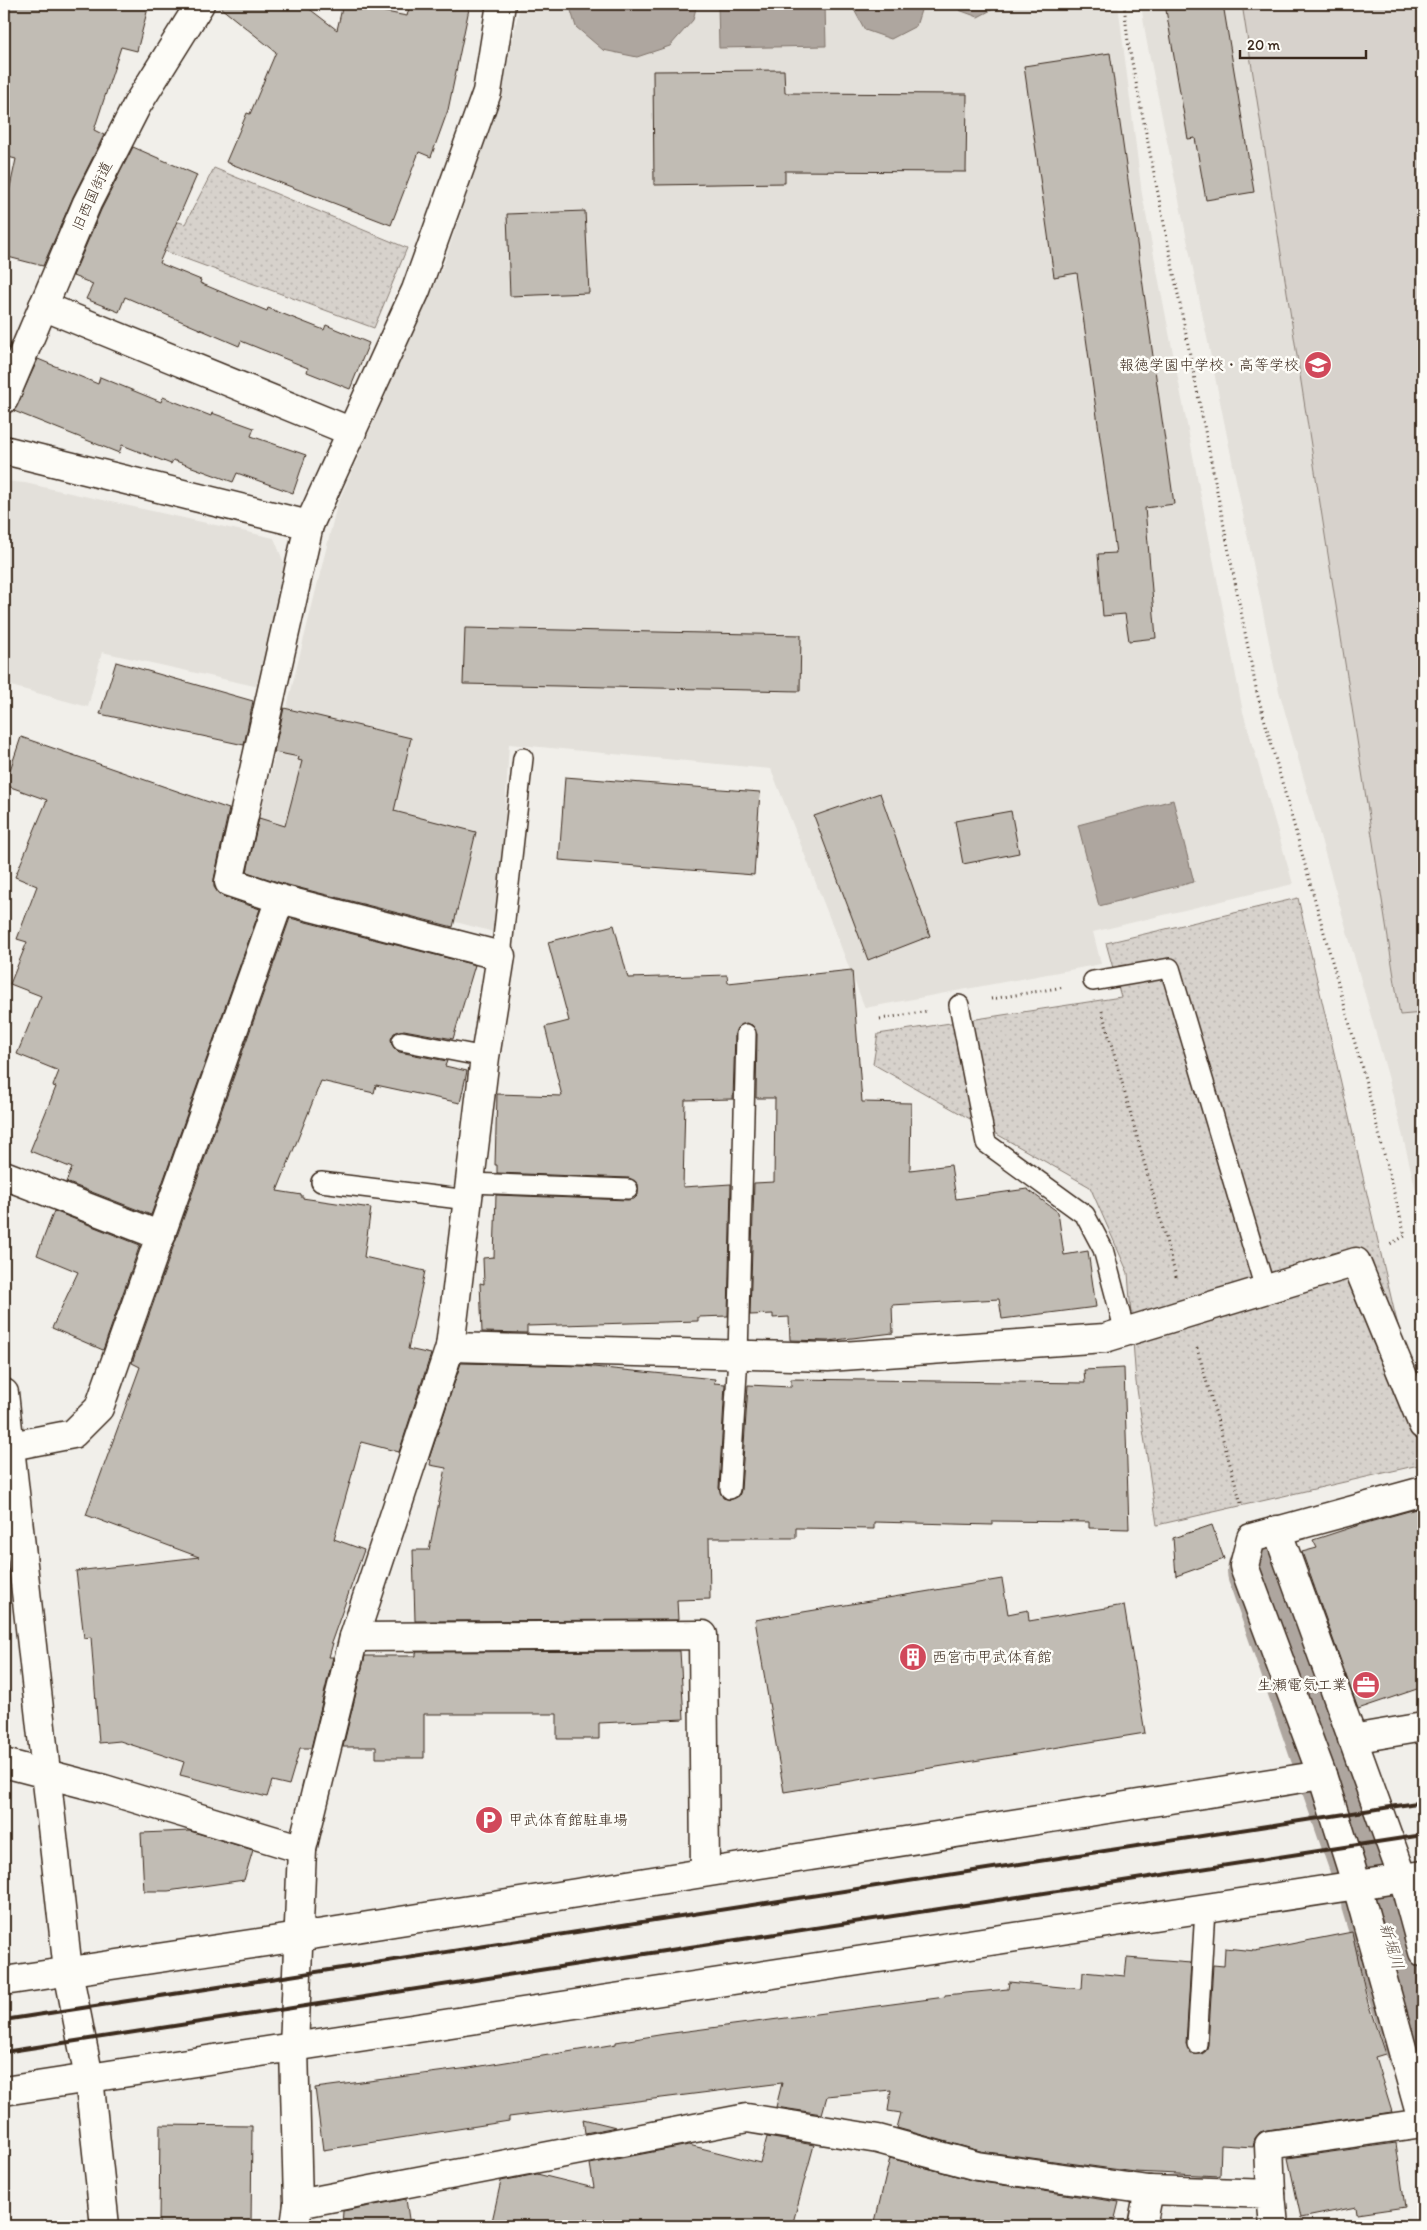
<svg xmlns="http://www.w3.org/2000/svg" width="1427" height="2230" font-family="Itim,'Klee One',sans-serif">
<style>
.built{fill:#e3e0da}
.grass{fill:url(#grass-dots);stroke:#897e75}
.pitch{fill:#d7d2cc;stroke:#897e75}
.water{fill:#aea69f;stroke:#80746b}
.lines{fill:none;stroke-linecap:round;stroke-linejoin:round}
.river{stroke:#aea69f;stroke-width:76}
.building{fill:#c1bcb4;stroke:#3b2a1e}
.lane-casing{stroke:#3b2a1e;stroke-width:22}
.street-casing{stroke:#3b2a1e;stroke-width:31}
.secondary-casing{stroke:#3b2a1e;stroke-width:31}
.path{stroke:#3b2a1e;stroke-width:3;stroke-dasharray:1 4;stroke-linecap:butt}
.lane{stroke:#fdfcf7;stroke-width:19}
.street{stroke:#fdfcf7;stroke-width:28}
.secondary{stroke:#fdfcf7;stroke-width:28}
.rail{stroke:#3b2a1e;stroke-width:4}
.labels{text-anchor:middle;dominant-baseline:central;stroke-width:5;stroke-linejoin:round;paint-order:stroke}
.street-label{font-size:15px;fill:#3b2a1e;stroke:#fdfcf7}
.poi-label{font-size:15px;fill:#3b2a1e;stroke:#fdfcf7;text-anchor:end}
.water-label{font-size:16px;font-style:italic;fill:#63554b;stroke:#fdfcf7}
</style>
<defs>
<pattern id="grass-dots" width="8" height="8" patternUnits="userSpaceOnUse" patternTransform="scale(1.25)"><rect width="8" height="8" fill="#d7d2cc"/><path d="M2 2h.1M6 6h.1" fill="none" stroke="#b9b4af" stroke-width="1.8" stroke-linecap="round"/></pattern>
</defs>
<rect width="100%" height="100%" fill="#f1efea"/>
<filter id="ink" filterUnits="userSpaceOnUse"><feTurbulence type="fractalNoise" baseFrequency=".02" numOctaves="2"/><feDisplacementMap in="SourceGraphic" scale="10" xChannelSelector="R" yChannelSelector="G"/><feConvolveMatrix kernelMatrix="1 2 1 2 8 2 1 2 1" color-interpolation-filters="sRGB"/></filter>
<g filter="url(#ink)">
<!-- built -->
<g class="built">
<path d="M520 4H1118L1142 194 1243 712 1293 884 1093 932 1101 964 865 1008 771 769 509 744 498 933 247 868 337 505 444 263 502 90Z"/>
<path d="M1141 4H1423V1219L1388 1076 1279 691 1146 38Z"/>
<path d="M4 481 25 483 274 538 286 568 259 687 102 652 88 707 4 684Z"/>
<path d="M4 1796 11 1897 4 1912Z"/>
</g>
<!-- grass -->
<g class="grass">
<path d="M214 168 407 248 374 328 107 230 118 203 185 224Z"/>
<path d="M1298 898 1394 1310 1423 1419V1464L1157 1525 1136 1382 1128 1273 1090 1187 873 1064 878 1034 1121 997 1106 943Z"/>
</g>
<!-- pitch -->
<path class="pitch" d="M1242 4H1423V1013L1400 1015Z"/>
<!-- water -->
<g class="water">
<path d="M569 4H697L693 20 670 46 637 57 603 50 576 27Z"/>
<path d="M718 4H825L826 46 719 48Z"/>
<path d="M853 4H923L916 26 891 39 865 30 852 6Z"/>
<path d="M956 4H998L997 7 978 17 959 10Z"/>
<path d="M1173 800 1194 882 1099 906 1078 825Z"/>
</g>
<g class="lines">
<!-- river -->
<g class="river">
<path d="M1265 1571 1368 1866"/>
<path d="M1379 1902 1423 2047"/>
</g>
</g>
<!-- building -->
<g class="building">
<path d="M4 4H149L137 51 121 47 94 130 104 135 73 197 43 266 4 256V215L16 159 4 156Z"/>
<path d="M216 4H303L337 30 343 4 407 16 410 4H470L448 110 431 157 419 152 391 225 226 162 247 113 250 114 276 52Z"/>
<path d="M1165 4H1223L1254 192 1206 200 1195 138 1188 139Z"/>
<path d="M1110 53 1174 504 1145 508 1156 638 1129 641 1125 614 1103 616 1098 554 1116 553 1077 273 1054 277 1024 66Z"/>
<path d="M784 70 785 93 967 94 966 172 785 171V183L654 185 653 71Z"/>
<path d="M133 147 197 175 159 263 201 280 200 283 267 311 268 308 324 330 326 325 369 343 350 389 307 372 308 368 241 341 239 346 125 297 119 312 86 299 93 284 73 276 101 210Z"/>
<path d="M585 211 589 293 510 296 507 214Z"/>
<path d="M38 359 98 384 100 377 161 402 163 397 211 416 212 413 254 428 251 436 306 455 293 493 237 473 233 482 173 460 171 464 122 445 119 453 14 411Z"/>
<path d="M465 628 801 635 800 691 463 684Z"/>
<path d="M116 662 253 701 244 745 100 714Z"/>
<path d="M284 708 411 738 394 811 476 832 453 927 284 884 247 872 259 818 285 826 302 761 298 760 299 757 274 752Z"/>
<path d="M21 737 229 809 214 879V887L218 893 224 897 260 909 151 1215 66 1182 72 1168 30 1151 56 1087 53 1086 59 1071 17 1054 41 996 10 984 27 942 17 939 37 886 15 877 47 800 5 785Z"/>
<path d="M565 777 760 792 754 875 559 860Z"/>
<path d="M880 793 930 936 868 960 814 816Z"/>
<path d="M1011 811 1019 853 963 864 955 821Z"/>
<path d="M290 918 475 965 453 1039 404 1030 394 1033 391 1039 392 1045 399 1052 447 1061 445 1066 467 1071 460 1103 376 1085 374 1093 321 1081 277 1191 302 1195V1198L371 1208 364 1257 425 1271 408 1349 431 1354 399 1452 361 1442 334 1539 364 1550 331 1643H333L329 1657H333L311 1748H300L289 1785 272 1781 267 1797 180 1775 184 1762 120 1741 99 1743 91 1637 84 1638 76 1571 199 1557 86 1515 140 1367 132 1363Z"/>
<path d="M614 925 628 978 727 975 728 983 852 970 862 1102 911 1103 910 1170 951 1165 956 1199 1027 1189 1058 1212 1064 1255 1088 1251 1096 1307 1002 1319 999 1299 892 1305 893 1333 828 1341 790 1340 789 1317 773 1318V1314L750 1315 754 1183 774 1182 775 1098H756L757 1034 752 1025 746 1023 737 1028 735 1033 733 1099 685 1100 683 1187 731 1184 728 1316 698 1317V1321L527 1326V1333L482 1332 480 1283 484 1284 483 1258 494 1257 496 1195 628 1200 634 1199 638 1195V1184L629 1178 497 1173V1165H495L497 1094 562 1096 545 1027 569 1021 548 942Z"/>
<path d="M54 1211 140 1245 103 1350 52 1328 78 1272 37 1255Z"/>
<path d="M461 1363 583 1366 715 1379 714 1383 725 1384 719 1488 723 1498 730 1500 739 1496 741 1490 748 1385 791 1387V1379L1085 1383 1084 1370 1124 1368 1129 1529 1089 1528V1522L993 1521V1525L874 1522V1529L796 1528V1538H709L710 1599 677 1600 678 1620 415 1621 413 1550H429L446 1468 430 1465 431 1460 429 1459Z"/>
<path d="M1423 1507V1687L1358 1709 1302 1552 1317 1548 1313 1540 1359 1525Z"/>
<path d="M1212 1525 1224 1559 1176 1576 1173 1538Z"/>
<path d="M1002 1579 1008 1614 1028 1610 1029 1621 1124 1605 1145 1733 784 1792 755 1620Z"/>
<path d="M680 1651 684 1719 599 1723V1739H557V1714H424V1758H376V1747H343L365 1656H416V1652Z"/>
<path d="M190 1831 253 1850 244 1880 168 1891H144L141 1833Z"/>
<path d="M1352 1932 1368 2003 1385 2054 1375 2057 1392 2112 1267 2130 1260 2132 1255 2138 1253 2147 1221 2145 1220 2176 1135 2172 980 2151 897 2128 901 2113 888 2111 891 2090 827 2096 822 2114 776 2107 782 2083 509 2117V2121L323 2150 315 2088 469 2068 616 2044V2042L665 2034 945 1997V1995L1008 1989 1009 1982 1082 1989 1083 1972 1125 1976 1127 1958 1191 1963 1186 2044 1191 2054H1202L1206 2051 1208 2045 1213 1965 1224 1966 1225 1948 1255 1951Z"/>
<path d="M583 2119 616 2127 585 2133Z"/>
<path d="M160 2125 252 2126 251 2226H159Z"/>
<path d="M767 2137 814 2145 792 2226H491L501 2181 537 2174 594 2188 590 2164 689 2145 760 2163Z"/>
<path d="M1396 2143 1405 2207 1357 2214 1356 2207 1301 2218 1288 2158Z"/>
<path d="M890 2158 975 2181 1119 2202 1113 2226H874Z"/>
<path d="M406 2199 410 2226H342L343 2211Z"/>
</g>
<g class="lines">
<!-- lane casing -->
<g class="lane-casing">
<g id="lane">
<path d="M501 956 523 758"/>
<path d="M1093 981 1170 968 1265 1289"/>
<path d="M959 1005 986 1143 1085 1215 1103 1249 1125 1332"/>
<path d="M402 1041 485 1057"/>
<path d="M321 1182 468 1200"/>
<path d="M470 1183 628 1189"/>
<path d="M730 1489 738 1356 746 1034"/>
<path d="M1197 2044 1205 1909"/>
</g>
</g>
<!-- street casing -->
<g class="street-casing">
<g id="street">
<path d="M43 306 352 432"/>
<path d="M4 399 87 203 137 105 200 4"/>
<path d="M4 450 309 525"/>
<path d="M4 1175 161 1236"/>
<path d="M450 1347 828 1357 1105 1338 1356 1262 1423 1425"/>
<path d="M11 1446 73 1434 99 1408 280 899"/>
<path d="M1423 1491 1251 1538 1244 1566 1322 1775 1357 1886 1423 2124"/>
<path d="M1277 1530 1403 1878 1423 1952"/>
<path d="M354 1637 703 1635 705 1871"/>
<path d="M1352 1739 1423 1727"/>
<path d="M4 1763 104 1789 302 1849"/>
<path d="M4 1981 299 1937 1322 1775"/>
<path d="M4 2091 1423 1875"/>
<path d="M1271 2194 1269 2145 1423 2123"/>
<path d="M298 2204 747 2118 878 2139 977 2166 1149 2190 1271 2194 1274 2226"/>
<path d="M295 2226 298 2204 294 2048 302 1849 354 1637 450 1347 485 1057 501 956 280 899 229 882 309 525 416 290 487 92 501 4"/>
<path d="M1142 2226 1149 2190"/>
</g>
</g>
<!-- secondary casing -->
<g class="secondary-casing">
<path id="secondary" d="M4 1393 68 1971 89 2078 105 2226"/>
</g>
<!-- path -->
<g class="path">
<path d="M1124 4 1128 42 1257 693 1365 1079 1405 1236 1388 1245"/>
<path d="M991 999 1064 987"/>
<path d="M1102 1011 1177 1280"/>
<path d="M880 1019 928 1011"/>
<path d="M1197 1348 1241 1503"/>
</g>
<!-- lane -->
<use href="#lane" class="lane"/>
<!-- street -->
<use href="#street" class="street"/>
<!-- secondary -->
<use href="#secondary" class="secondary"/>
<!-- rail -->
<g class="rail">
<path d="M4 2020 1423 1802"/>
<path d="M4 2052 1423 1835"/>
</g>
</g>
</g>
<!-- icons -->
<defs>
<g id="school-disc" transform="scale(1.4375)"><circle r="9.5" fill="#d1495b" stroke="#fdfcf7"/><path d="M0-5L7-2L0 1L-7-2ZM-4 1L0 2.5L4 1V4Q0 6-4 4Z" fill="#fff"/></g>
<g id="building-disc" transform="scale(1.4375)"><circle r="9.5" fill="#d1495b" stroke="#fdfcf7"/><path d="M-4-6H4V6H1V3H-1V6H-4ZM-2.5-4.3h1.7v1.8h-1.7ZM.8-4.3h1.7v1.8H.8ZM-2.5-1h1.7V.8h-1.7ZM.8-1h1.7V.8H.8Z" fill="#fff"/></g>
<g id="office-disc" transform="scale(1.4375)"><circle r="9.5" fill="#d1495b" stroke="#fdfcf7"/><path d="M-6-3h4V-5.5h4V-3h4V5H-6ZM-1-4.5V-3h2v-1.5ZM-6 0V1H6V0Z" fill="#fff"/></g>
<g id="parking-disc" transform="scale(1.4375)"><circle r="9.5" fill="#d1495b" stroke="#fdfcf7"/><path d="M-3.5-5.5H1a3.5 3.5 0 0 1 0 7H-1V5.5H-3.5ZM-1-3.4V-.6H.8a1.4 1.4 0 0 0 0-2.8Z" fill="#fff"/></g>
</defs>
<g fill-rule="evenodd">
<use href="#school-disc" x="1318" y="365"/>
<use href="#building-disc" x="913" y="1657"/>
<use href="#office-disc" x="1366" y="1685"/>
<use href="#parking-disc" x="489" y="1820"/>
</g>
<g class="labels">
<!-- street labels -->
<g class="street-label">
<text transform="translate(92 196) rotate(-65)">旧西国街道</text>
</g>
<!-- poi labels -->
<g class="poi-label">
<text x="1299" y="365">報徳学園中学校・高等学校</text>
<text x="932" y="1657" text-anchor="start">西宮市甲武体育館</text>
<text x="1347" y="1685">生瀬電気工業</text>
<text x="508" y="1820" text-anchor="start">甲武体育館駐車場</text>
</g>
<!-- water labels -->
<g class="water-label">
<text transform="translate(1392 1946) rotate(73)">新堀川</text>
</g>
</g>
<!-- margin -->
<rect width="1427" height="2230" fill="none" stroke="#fdfcf7" stroke-width="20"/>
<rect x="10" y="10" width="1407" height="2210" fill="none" stroke="#3b2a1e" stroke-width="2" filter="url(#ink)"/>
<!-- scale -->
<path d="M1240 50v8h126v-8" fill="none" stroke="#3b2a1e" stroke-width="2.5"/>
<text x="1247" y="50" font-size="15" fill="#3b2a1e" stroke="#fdfcf7" stroke-width="4" paint-order="stroke">20 m</text>
</svg>
